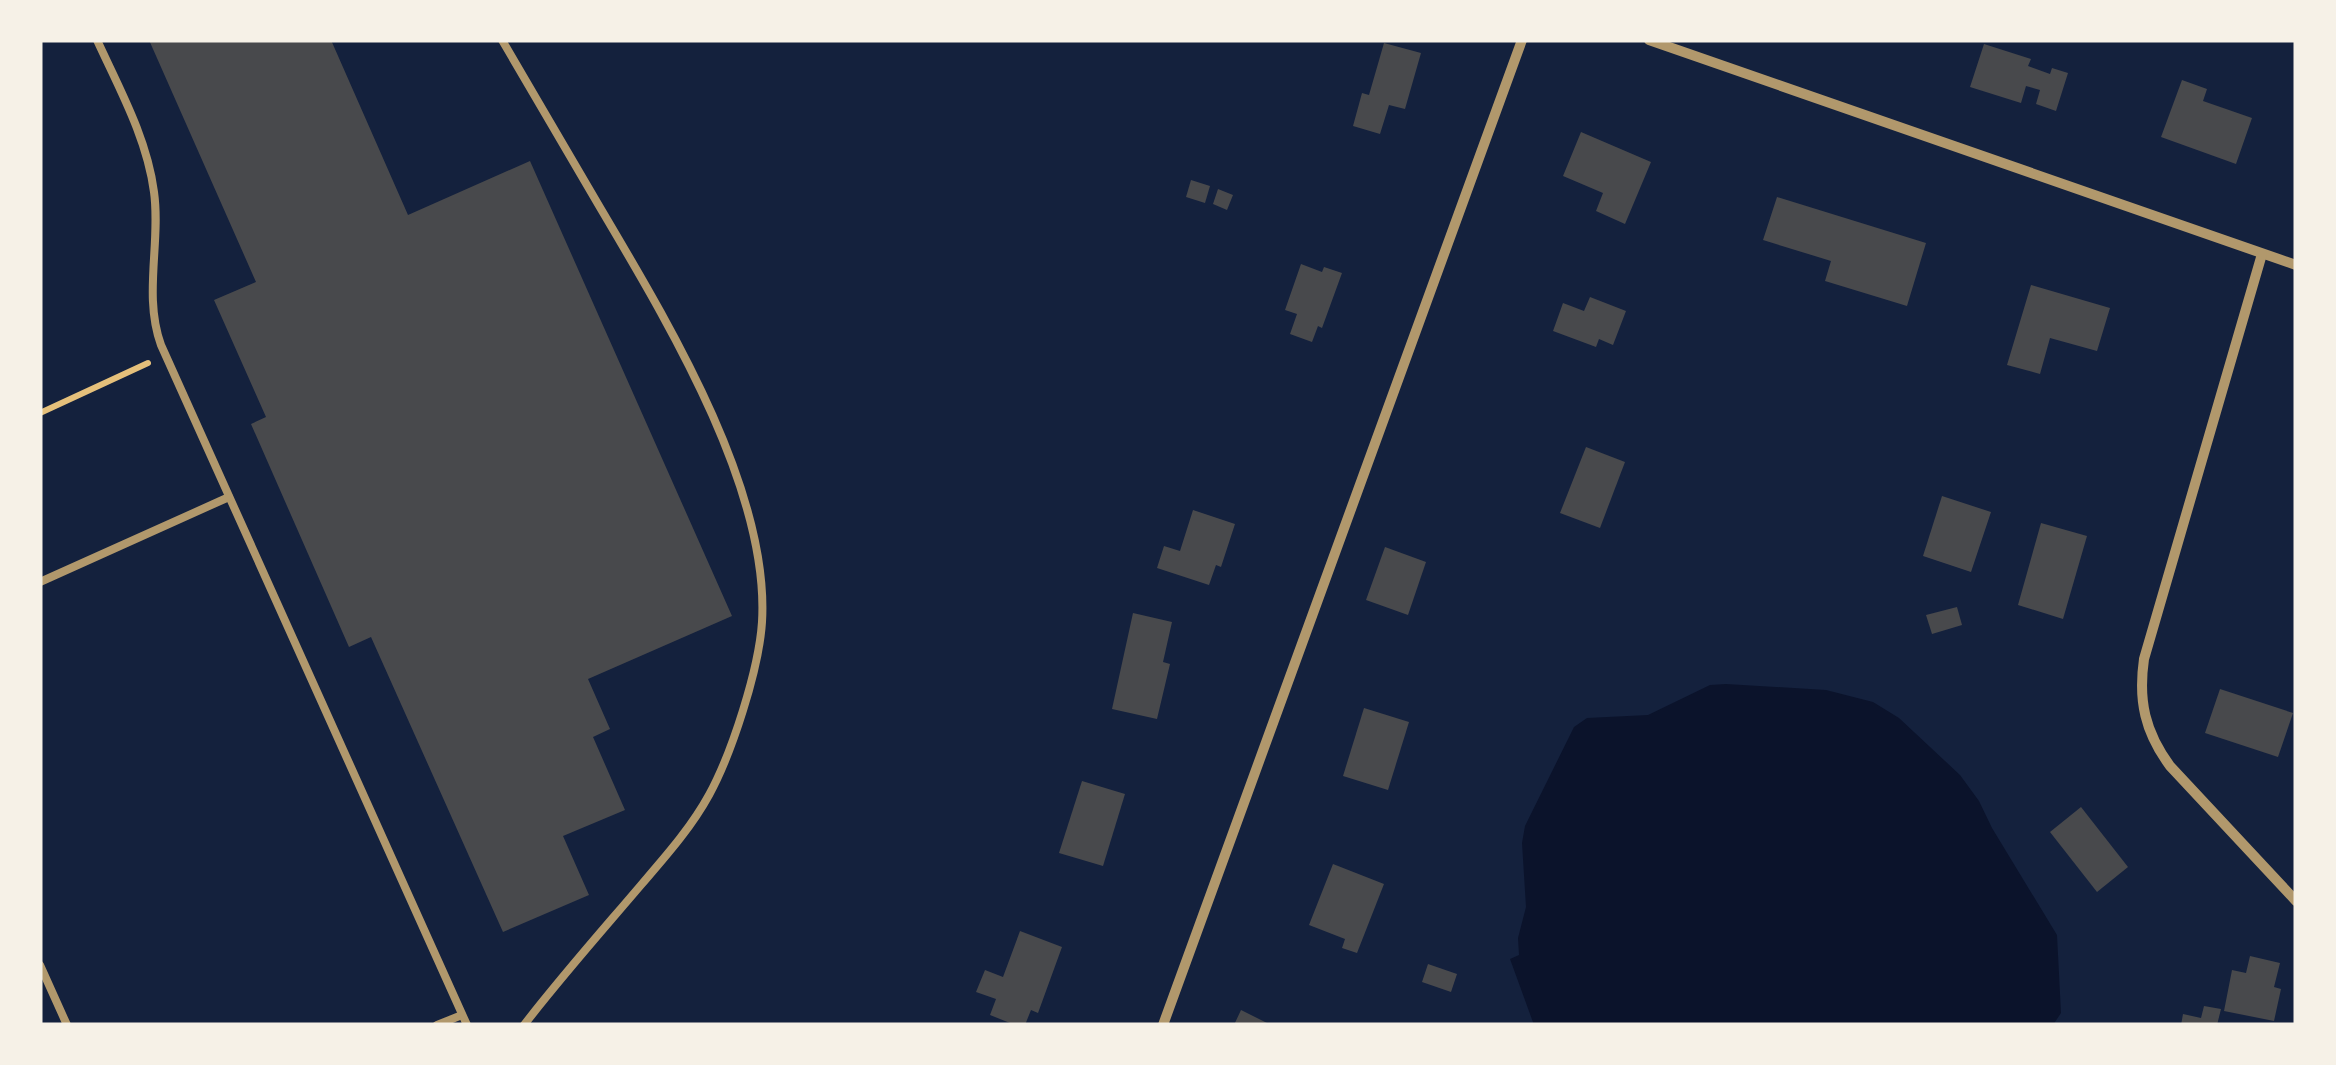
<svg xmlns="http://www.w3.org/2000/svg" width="2336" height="1065" font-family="Poppins,sans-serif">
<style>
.water{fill:#0b132b}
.building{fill:#48494c}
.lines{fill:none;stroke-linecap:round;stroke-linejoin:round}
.path{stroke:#e5c07b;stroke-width:6}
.service{stroke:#b1986c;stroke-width:8}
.minor{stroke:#b1986c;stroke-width:10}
</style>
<rect width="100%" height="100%" fill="#14213d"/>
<!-- water -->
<path class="water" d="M1726 684 1826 690 1873 702 1899 718 1960 775 1979 801 1992 828 2057 935 2061 1013 2053 1025H1534L1510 959 1519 955 1518 938 1526 907 1522 843 1525 826 1574 727 1587 718 1648 715 1710 685Z"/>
<!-- building -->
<g class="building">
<path d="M149 40H331L408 215 530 161 732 616 588 679 610 729 593 737 625 810 563 836 589 895 503 932 371 637 349 647 251 424 266 417 214 300 256 282Z"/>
<path d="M1384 43 1421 53 1405 109 1389 105 1380 134 1353 126 1362 93 1369 95Z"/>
<path d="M1984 44 2031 59 2028 66 2050 74 2052 68 2068 73 2056 111 2036 104 2040 90 2026 86 2021 103 1970 87Z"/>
<path d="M2182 80 2207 89 2203 101 2252 118 2236 164 2161 137Z"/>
<path d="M1581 132 1651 162 1625 224 1596 211 1603 193 1563 176Z"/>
<path d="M1191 180 1210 186 1205 203 1186 197Z"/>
<path d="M1218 189 1233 195 1227 210 1213 204Z"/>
<path d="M1777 197 1926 243 1907 306 1825 281 1831 261 1763 240Z"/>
<path d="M1301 264 1322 272 1324 267 1342 273 1322 328 1318 326 1312 342 1290 334 1297 314 1285 310Z"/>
<path d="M2031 285 2110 308 2097 351 2050 338 2040 374 2007 365Z"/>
<path d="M1590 297 1626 311 1613 345 1599 339 1596 347 1553 331 1563 303 1584 311Z"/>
<path d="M1586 447 1625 462 1600 528 1560 513Z"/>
<path d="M1942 496 1991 512 1971 572 1923 556Z"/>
<path d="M1193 510 1235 524 1221 567 1216 565 1209 585 1157 568 1164 546 1180 551Z"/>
<path d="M2041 523 2087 536 2063 619 2018 605Z"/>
<path d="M1385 547 1426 562 1408 615 1366 600Z"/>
<path d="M1957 607 1962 625 1932 634 1926 615Z"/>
<path d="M1133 613 1172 622 1163 662 1170 664 1157 719 1112 709Z"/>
<path d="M2220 689 2293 713 2278 757 2205 733Z"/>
<path d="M1364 708 1409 722 1388 790 1343 776Z"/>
<path d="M1082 781 1125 794 1103 866 1059 853Z"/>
<path d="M2081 807 2128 867 2097 892 2050 832Z"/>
<path d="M1333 864 1384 884 1357 953 1342 948 1345 939 1309 925Z"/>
<path d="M1020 931 1062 947 1038 1013 1031 1010 1025 1025H1015L990 1015 996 999 976 992 985 970 1003 977Z"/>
<path d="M2250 956 2280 963 2274 987 2281 989 2274 1021 2224 1011 2232 970 2246 973Z"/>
<path d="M1428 964 1457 974 1451 992 1422 982Z"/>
<path d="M2204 1006 2221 1009 2217 1025H2181L2183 1014 2201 1018Z"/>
<path d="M1241 1010 1271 1025H1234Z"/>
</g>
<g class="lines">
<!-- path -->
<path class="path" d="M40 413 148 363"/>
<!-- service -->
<g class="service">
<path d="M97 40C119 88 147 138 154 192 161 242 143 296 161 345L467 1025"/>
<path d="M502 40C534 95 566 149 598 204 664 316 770 488 762 622 759 669 732 753 709 795 691 828 665 857 641 885 601 932 561 977 524 1025"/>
<path d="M40 582 229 497"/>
<path d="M40 965 67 1025"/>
<path d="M437 1025 462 1015"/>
</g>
<!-- minor -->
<g class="minor">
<path d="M1649 40 2296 265"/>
<path d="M2262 254 2144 659C2138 701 2145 732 2170 766L2296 901"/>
<path d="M1163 1025 1522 40"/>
</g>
</g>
<!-- border -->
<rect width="2336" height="1065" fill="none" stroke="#f6f1e7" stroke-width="85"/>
</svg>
